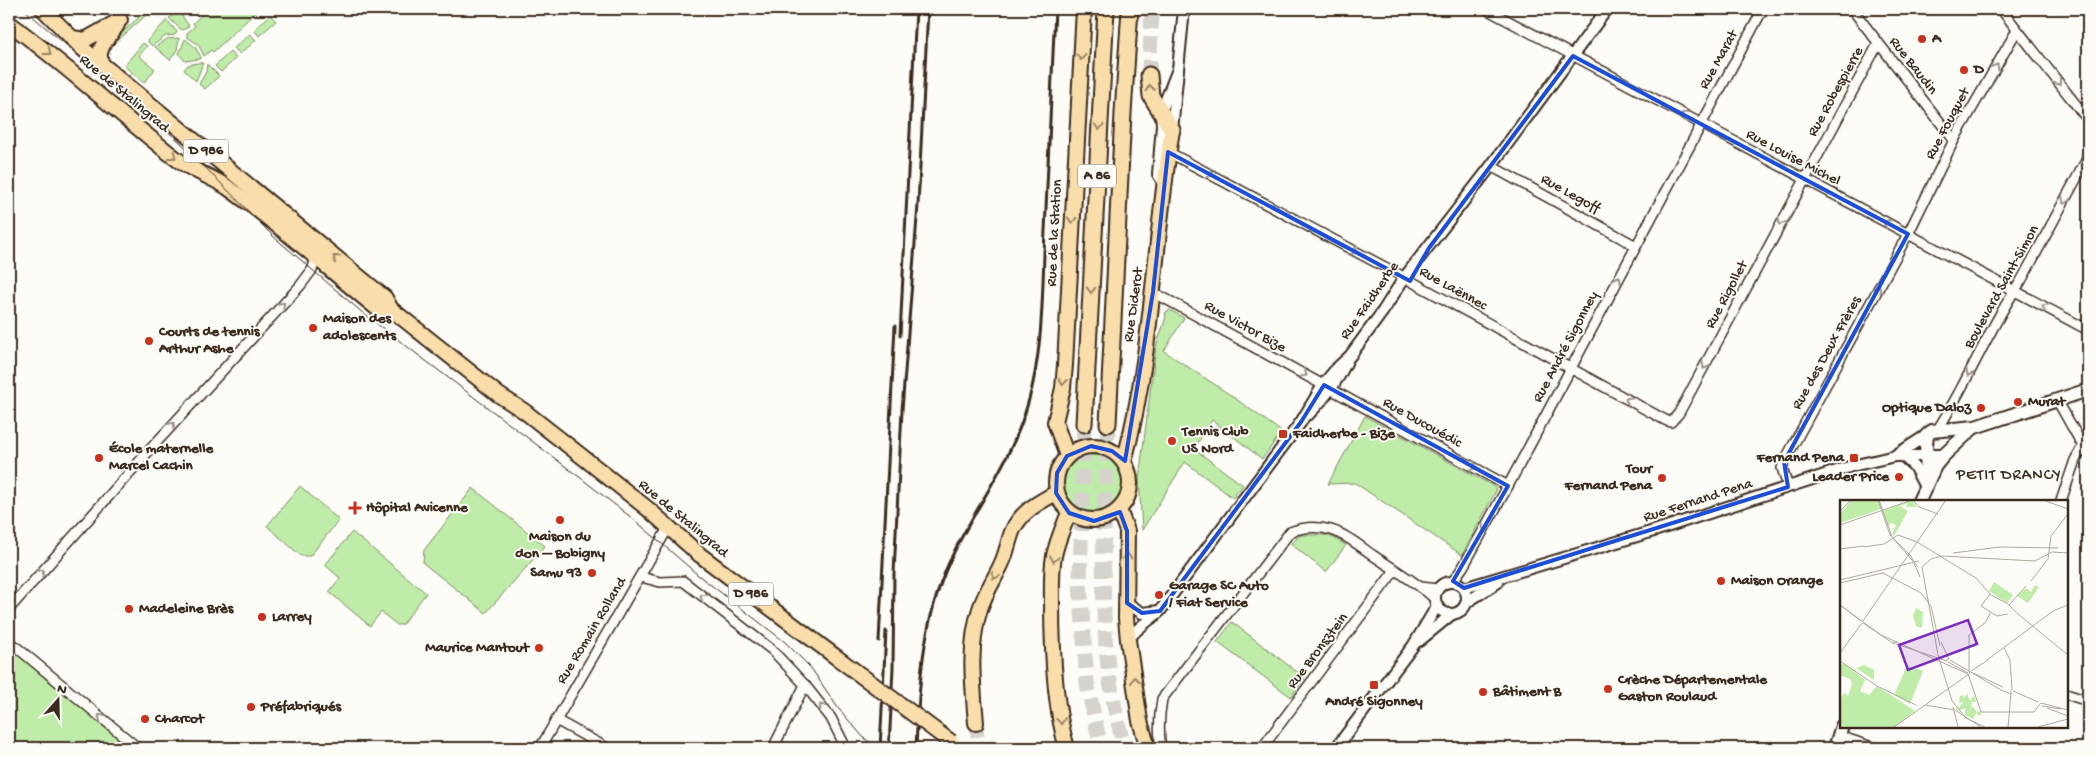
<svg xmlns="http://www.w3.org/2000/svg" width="2097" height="757" font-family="'Gochi Hand',sans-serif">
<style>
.green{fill:#bfeca9;stroke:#7d8b64}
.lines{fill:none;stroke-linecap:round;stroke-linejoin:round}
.primary-tunnel{stroke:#d6d2cc;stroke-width:14;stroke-dasharray:14 7;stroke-linecap:butt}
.motorway-tunnel{stroke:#d6d2cc;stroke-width:15;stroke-dasharray:15 8;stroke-linecap:butt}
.minor-casing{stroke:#3b2a1e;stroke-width:12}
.tertiary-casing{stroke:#3b2a1e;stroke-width:14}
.secondary-casing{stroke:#3b2a1e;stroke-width:16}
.primary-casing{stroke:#3b2a1e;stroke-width:18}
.motorway-casing{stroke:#3b2a1e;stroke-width:19}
.minor{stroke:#fdfcf7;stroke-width:9}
.tertiary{stroke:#fdfcf7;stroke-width:10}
.secondary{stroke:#fdfcf7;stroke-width:12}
.primary{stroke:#f9deab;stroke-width:14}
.motorway{stroke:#f9deab;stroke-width:15}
.tram{stroke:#3b2a1e;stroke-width:1}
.rail{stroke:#3b2a1e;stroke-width:3}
.primary-bridge-casing{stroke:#3b2a1e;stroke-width:18;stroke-linecap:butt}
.primary-bridge{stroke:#f9deab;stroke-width:14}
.oneway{stroke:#9a8464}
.oneway2{stroke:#9c938a}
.marked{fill:none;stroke:#1d4ed8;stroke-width:4;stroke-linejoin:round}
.poi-dot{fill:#c8321e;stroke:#fdfcf7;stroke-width:2}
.labels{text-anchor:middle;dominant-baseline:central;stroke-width:4;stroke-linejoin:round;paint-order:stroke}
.shield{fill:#fdfcf7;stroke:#75695f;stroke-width:1}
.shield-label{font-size:14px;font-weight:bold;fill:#3b2a1e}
.poi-label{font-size:15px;font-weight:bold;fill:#3b2a1e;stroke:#fdfcf7;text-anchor:start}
.street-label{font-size:15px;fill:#3b2a1e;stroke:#fdfcf7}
.neighbourhood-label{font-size:16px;letter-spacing:1px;fill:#3b2a1e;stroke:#fdfcf7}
.inset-road{fill:none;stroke:#afa8a0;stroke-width:1}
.view{fill:#7b2cbf;fill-opacity:0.15;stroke:#7b2cbf;stroke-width:2.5}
.inset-edge{fill:none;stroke:#3b2a1e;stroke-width:2.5}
</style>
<rect width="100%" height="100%" fill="#fdfcf7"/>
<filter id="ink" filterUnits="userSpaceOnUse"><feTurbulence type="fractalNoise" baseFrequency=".02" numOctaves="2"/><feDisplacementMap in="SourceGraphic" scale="10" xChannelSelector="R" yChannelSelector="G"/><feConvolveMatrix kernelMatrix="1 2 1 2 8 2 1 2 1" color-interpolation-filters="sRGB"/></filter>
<g filter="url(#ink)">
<!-- green -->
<g class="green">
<path d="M148 9H153L106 51 109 44Z"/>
<path d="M180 9H190L182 16 189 26 183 30 179 28 169 18Z"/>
<path d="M208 9H259L213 52 211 50 204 56 198 44 187 37V33L195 26 193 23Z"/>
<path d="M270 15 276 21 259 36 254 30Z"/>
<path d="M167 20 177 32 175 35 166 36 152 46 147 41Z"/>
<path d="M250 34 256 40 240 54 234 48Z"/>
<path d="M179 38 177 50 170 60 155 47 167 39Z"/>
<path d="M185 39 195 47 201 57 200 59 185 61 179 54Z"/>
<path d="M143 43 147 46 139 56 155 69 144 83 124 66Z"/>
<path d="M230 52 236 58 221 72 215 66Z"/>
<path d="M197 63H203L196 81 184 70 188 65Z"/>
<path d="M207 64 219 76 205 89 199 84 206 72Z"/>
<path d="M1170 310 1184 318 1164 351 1229 394 1282 432 1262 459 1212 420 1194 449 1243 485 1233 498 1185 462 1142 530 1139 478 1156 347 1166 317 1165 313Z"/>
<path d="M1365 416 1495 487 1496 491 1462 555 1355 483 1328 484Z"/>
<circle cx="1093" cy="484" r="29"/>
<path d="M300 486 339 520 310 556H301L267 526Z"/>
<path d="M473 488 545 546 486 613 423 563 424 550Z"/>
<path d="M352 532 426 593 402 625H397L381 612 370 626 329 592 340 578 325 565Z"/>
<path d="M1300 535H1328L1346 545 1326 572 1291 544Z"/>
<path d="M1232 622 1305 678 1291 697 1217 642Z"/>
<path d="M9 647 131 748H9Z"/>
</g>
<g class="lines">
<!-- primary-tunnel -->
<path class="primary-tunnel" d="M976 723 979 748"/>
<!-- motorway-tunnel -->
<g class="motorway-tunnel">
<path d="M1149 75 1152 9"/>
<path d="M1084 424 1080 582 1087 683 1101 748"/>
<path d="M1108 424C1105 531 1093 645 1125 748"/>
</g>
<!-- minor casing -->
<g class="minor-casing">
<g id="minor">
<path d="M1486 9 2088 330"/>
<path d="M1852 9 1954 140"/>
<path d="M2001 9 2088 120"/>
<path d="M1168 152 1398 274 1667 421 1671 422 1679 413 1878 44"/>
<path d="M1491 166 1636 246"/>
<path d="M1153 292 1508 486"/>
<path d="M2057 400 2088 455"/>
<path d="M1938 429C1968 382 1989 327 2021 281L2088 157"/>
<path d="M1788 487 1782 468 1784 462 1908 234 1954 140 2017 30"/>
<path d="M2061 501 2075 460 2083 446"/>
<path d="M641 577 660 582 683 581 772 650 805 685 831 718 843 742 839 748"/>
<path d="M1453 581 1463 567 1508 486 1763 9"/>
<path d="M1421 587 1437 589"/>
<path d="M9 609 155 444 300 286 312 270 316 259"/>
<path d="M9 641 138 748"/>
<path d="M2066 694 2088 701"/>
<path d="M556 720 607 748"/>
<path d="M1839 736 1875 748"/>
<path d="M540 748 668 528"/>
<path d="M773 748 805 685"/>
<path d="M1161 748C1158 731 1159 716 1162 699L1290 532C1303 527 1317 526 1331 530 1347 535 1361 547 1374 556 1395 570 1416 582 1434 598"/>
<path d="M1262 748 1395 570"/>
</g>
</g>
<!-- tertiary casing -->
<g class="tertiary-casing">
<g id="tertiary">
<path d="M1172 130 1184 9"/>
<path d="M1165 185 1158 174 1162 125 1161 112 1178 69"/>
<path d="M1309 414C1325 398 1338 381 1347 361"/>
<path d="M1896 455 1927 435"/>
<path d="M1903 456 1914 466 1925 487"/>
<circle cx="1451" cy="598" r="16"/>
<path d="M1464 588 1657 530 1852 466 1895 456H1927"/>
<path d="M1467 602 1498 582"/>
<path d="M1127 603 1142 613 1159 611"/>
<path d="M1128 640C1137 627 1149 621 1160 611L1301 422 1323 385 1336 369 1350 356 1383 311 1404 278 1491 166 1607 9"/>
<path d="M1419 641 1452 614"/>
<path d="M1336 748 1413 646 1437 606"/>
</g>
</g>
<!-- secondary casing -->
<g class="secondary-casing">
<g id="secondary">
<path d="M1927 456H1943L1973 428"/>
<path d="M1925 487 1927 456 1926 445 1927 435 1932 431 1975 427 2088 390"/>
<path d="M1919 501 1935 466 1943 456"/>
<path d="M1835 748 1842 726"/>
</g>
</g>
<!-- primary casing -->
<g class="primary-casing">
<g id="primary">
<path d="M43 9 82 48 374 289 385 298 391 309 499 395 524 411 584 458 648 509 700 555 836 657"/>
<path d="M9 23C66 65 118 113 174 157 190 170 210 176 227 187 280 224 328 269 378 309H391"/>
<path d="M72 38 85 40 120 20"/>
<path d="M102 64C94 49 110 37 117 25"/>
<circle cx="1093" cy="483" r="37"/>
<path d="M1067 456 1055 422 1063 388 1065 365 1084 9"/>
<path d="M1124 462C1153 354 1154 240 1172 130"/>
<path d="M1119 510 1127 531 1126 618 1128 640 1140 721 1148 748"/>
<path d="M976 723C973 686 968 646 980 609 985 593 994 580 1001 565 1006 555 1008 543 1012 532 1020 512 1038 503 1056 493"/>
<path d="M1067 748C1054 705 1052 647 1052 603 1052 587 1051 572 1054 556 1057 541 1063 527 1069 513"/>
</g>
</g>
<!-- motorway casing -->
<g class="motorway-casing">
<g id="motorway">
<path d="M1149 75 1151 96 1172 130"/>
<path d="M1084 424 1106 9"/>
<path d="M1108 424 1123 113 1130 9"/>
</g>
</g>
<!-- minor -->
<use href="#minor" class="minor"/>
<!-- tertiary -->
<use href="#tertiary" class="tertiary"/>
<!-- secondary -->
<use href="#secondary" class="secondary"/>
<!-- primary -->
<use href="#primary" class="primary"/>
<!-- motorway -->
<use href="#motorway" class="motorway"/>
<!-- tram -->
<path class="tram" d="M24 9 180 142 274 237 364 314 582 479 637 522 698 575 785 642 811 668 838 708 864 738 878 748"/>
<!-- rail -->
<g class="rail">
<path d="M900 336 916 9"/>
<path d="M879 641 895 326"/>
<path d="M880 748 886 631"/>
<path d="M889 748 893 668 894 573 902 410 918 205 928 9"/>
<path d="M916 748C919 680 923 613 955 550 980 501 1013 457 1028 403 1044 348 1042 288 1045 231 1048 157 1052 83 1055 9"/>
</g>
<!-- primary-bridge casing -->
<g class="primary-bridge-casing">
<path id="primary-bridge" d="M836 657 951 742"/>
</g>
<!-- primary-bridge -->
<use href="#primary-bridge" class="primary-bridge"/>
</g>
<!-- one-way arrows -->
<defs><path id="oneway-chevron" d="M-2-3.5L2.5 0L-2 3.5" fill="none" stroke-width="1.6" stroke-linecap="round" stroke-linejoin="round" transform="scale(1.25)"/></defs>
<g class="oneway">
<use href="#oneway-chevron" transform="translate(48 52) rotate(37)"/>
<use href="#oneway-chevron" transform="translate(1081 57) rotate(93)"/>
<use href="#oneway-chevron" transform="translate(1150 88) rotate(-96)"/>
<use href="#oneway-chevron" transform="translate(1099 127) rotate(93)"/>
<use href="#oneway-chevron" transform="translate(173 156) rotate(38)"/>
<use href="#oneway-chevron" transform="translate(1072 220) rotate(93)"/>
<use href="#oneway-chevron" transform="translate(336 258) rotate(-140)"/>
<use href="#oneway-chevron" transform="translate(1091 290) rotate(93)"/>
<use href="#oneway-chevron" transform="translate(1063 382) rotate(96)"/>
<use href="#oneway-chevron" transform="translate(1127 556) rotate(-89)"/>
<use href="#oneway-chevron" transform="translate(1054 559) rotate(100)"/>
<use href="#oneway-chevron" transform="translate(995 576) rotate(119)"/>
<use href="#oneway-chevron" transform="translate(1135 680) rotate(-98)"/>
<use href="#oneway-chevron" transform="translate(1061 721) rotate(83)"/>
</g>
<g class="oneway2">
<use href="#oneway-chevron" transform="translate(1996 67) rotate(-60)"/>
<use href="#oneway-chevron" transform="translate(2058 82) rotate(52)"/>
<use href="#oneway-chevron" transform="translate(1684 115) rotate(-152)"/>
<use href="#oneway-chevron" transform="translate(1211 174) rotate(28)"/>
<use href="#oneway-chevron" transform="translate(2065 201) rotate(118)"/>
<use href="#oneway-chevron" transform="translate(1781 222) rotate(118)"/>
<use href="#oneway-chevron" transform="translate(1886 223) rotate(-152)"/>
<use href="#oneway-chevron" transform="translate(1355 251) rotate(28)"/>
<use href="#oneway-chevron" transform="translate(1618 279) rotate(-62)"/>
<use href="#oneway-chevron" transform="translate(1878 289) rotate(-61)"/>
<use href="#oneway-chevron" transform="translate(282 305) rotate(-47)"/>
<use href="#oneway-chevron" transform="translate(2045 307) rotate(-152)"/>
<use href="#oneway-chevron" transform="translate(1705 366) rotate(118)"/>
<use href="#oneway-chevron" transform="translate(1969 373) rotate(118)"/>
<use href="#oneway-chevron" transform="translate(1304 374) rotate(29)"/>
<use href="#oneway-chevron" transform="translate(1628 400) rotate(-151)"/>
<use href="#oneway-chevron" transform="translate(172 425) rotate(-48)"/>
<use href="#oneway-chevron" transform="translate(1474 467) rotate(29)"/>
<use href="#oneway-chevron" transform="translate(1485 528) rotate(119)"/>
<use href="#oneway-chevron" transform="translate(41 572) rotate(-48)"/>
<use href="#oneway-chevron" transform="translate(703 597) rotate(-142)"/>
<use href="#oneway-chevron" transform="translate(822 707) rotate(-128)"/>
<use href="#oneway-chevron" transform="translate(101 717) rotate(-141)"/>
</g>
</g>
<!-- marked area -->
<path class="marked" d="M1573 56 1908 234 1784 462 1788 487 1464 588 1453 581 1508 486 1324 385 1301 422 1160 611 1142 613 1127 603V531L1120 512 1094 521 1069 513 1056 493 1057 473 1067 456 1091 446 1112 451 1125 461 1153 292 1168 152 1410 281 1429 248Z"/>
<!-- markers -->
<g class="poi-dot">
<circle cx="1922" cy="39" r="5"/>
<circle cx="1964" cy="70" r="5"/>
<circle cx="313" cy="328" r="5"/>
<circle cx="149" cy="341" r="5"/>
<circle cx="2018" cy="402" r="5"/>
<circle cx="1981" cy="408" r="5"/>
<rect x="1278" y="429" width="10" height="10" rx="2.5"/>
<circle cx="1172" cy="441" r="5"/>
<circle cx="99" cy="458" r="5"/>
<rect x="1849" y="453" width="10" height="10" rx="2.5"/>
<circle cx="1899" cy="477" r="5"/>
<circle cx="1662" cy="478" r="5"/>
<path d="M352.5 500.5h5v5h5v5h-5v5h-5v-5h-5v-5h5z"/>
<circle cx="560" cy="520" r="5"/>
<circle cx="592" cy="573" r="5"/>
<circle cx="1721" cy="581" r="5"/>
<circle cx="1159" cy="595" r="5"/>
<circle cx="129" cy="609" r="5"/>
<circle cx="262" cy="617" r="5"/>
<circle cx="539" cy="648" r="5"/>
<rect x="1369" y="680" width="10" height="10" rx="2.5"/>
<circle cx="1608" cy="689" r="5"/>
<circle cx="1483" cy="692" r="5"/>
<circle cx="251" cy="707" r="5"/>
<circle cx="145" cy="719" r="5"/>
</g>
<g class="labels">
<!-- shield labels -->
<g class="shield">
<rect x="183.5" y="139.5" width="45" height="23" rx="4"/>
<rect x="1078" y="164.5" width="38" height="23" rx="4"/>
<rect x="728.5" y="582.5" width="45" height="23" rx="4"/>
</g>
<g class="shield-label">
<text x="206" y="151">D 986</text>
<text x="1097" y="176">A 86</text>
<text x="751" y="594">D 986</text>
</g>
<!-- poi labels -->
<g class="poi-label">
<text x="1932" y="39">A</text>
<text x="1974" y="70">D</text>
<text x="323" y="319">Maison des<tspan x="323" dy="17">adolescents</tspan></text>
<text x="159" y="332">Courts de tennis<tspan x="159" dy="17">Arthur Ashe</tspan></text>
<text x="2028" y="402">Murat</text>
<text x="1971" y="408" text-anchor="end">Optique Daloz</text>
<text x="1182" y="432">Tennis Club<tspan x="1182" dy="17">US Nord</tspan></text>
<text x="1293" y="434">Faidherbe - Bize</text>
<text x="109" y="449">École maternelle<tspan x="109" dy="17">Marcel Cachin</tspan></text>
<text x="1844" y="458" text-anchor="end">Fernand Pena</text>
<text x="1652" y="469" text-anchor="end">Tour<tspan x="1652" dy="17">Fernand Pena</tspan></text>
<text x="1889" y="477" text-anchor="end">Leader Price</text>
<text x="366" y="508">Hôpital Avicenne</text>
<text x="560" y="537" text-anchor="middle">Maison du<tspan x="560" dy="17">don – Bobigny</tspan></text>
<text x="582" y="573" text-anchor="end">Samu 93</text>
<text x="1731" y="581">Maison Orange</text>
<text x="1169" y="586">Garage SC Auto<tspan x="1169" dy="17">/ Fiat Service</tspan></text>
<text x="139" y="609">Madeleine Brès</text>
<text x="272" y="617">Larrey</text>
<text x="529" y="648" text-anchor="end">Maurice Mantout</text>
<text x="1618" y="680">Crèche Départementale<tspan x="1618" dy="17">Gaston Roulaud</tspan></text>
<text x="1493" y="692">Bâtiment B</text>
<text x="1374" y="702" text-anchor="middle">André Sigonney</text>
<text x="261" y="707">Préfabriqués</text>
<text x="155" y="719">Charcot</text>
</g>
<!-- street labels -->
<g class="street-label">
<text transform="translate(1719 60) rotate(-61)">Rue Marat</text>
<text transform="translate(1913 66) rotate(52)">Rue Baudin</text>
<text transform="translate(1836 92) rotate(-61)">Rue Robespierre</text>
<text transform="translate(124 94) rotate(40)">Rue de Stalingrad</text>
<text transform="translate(1948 124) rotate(-62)">Rue Fouquet</text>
<text transform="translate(1793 158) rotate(28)">Rue Louise Michel</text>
<text transform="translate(1570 194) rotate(29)">Rue Legoff</text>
<text transform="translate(1055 233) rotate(-87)">Rue de la Station</text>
<text transform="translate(2002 287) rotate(-61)">Boulevard Saint-Simon</text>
<text transform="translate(1453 289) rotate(29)">Rue Laënnec</text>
<text transform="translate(1727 295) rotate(-62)">Rue Rigollet</text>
<text transform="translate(1370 301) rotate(-55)">Rue Faidherbe</text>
<text transform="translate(1134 305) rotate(-82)">Rue Diderot</text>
<text transform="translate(1245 327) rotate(29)">Rue Victor Bize</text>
<text transform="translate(1566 347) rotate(-62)">Rue André Sigonney</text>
<text transform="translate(1827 353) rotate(-61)">Rue des Deux Frères</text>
<text transform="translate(1422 423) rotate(29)">Rue Ducouédic</text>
<text transform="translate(1698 501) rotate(-18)">Rue Fernand Pena</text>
<text transform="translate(683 519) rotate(40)">Rue de Stalingrad</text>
<text transform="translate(592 631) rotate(-59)">Rue Romain Rolland</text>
<text transform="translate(1318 651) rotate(-53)">Rue Bronsztein</text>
</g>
<!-- neighbourhood labels -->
<g class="neighbourhood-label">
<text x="2009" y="476">PETIT DRANCY</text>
</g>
</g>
<!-- overview -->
<g transform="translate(1840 500)">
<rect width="228" height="228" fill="#fdfcf7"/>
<path d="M12 0H38L41 9 0 23V13ZM72 0 77 7H66L68 3 60 6 68 11 54 36 52 34 56 25 51 23 48 27 43 11ZM154 82 173 95 167 103 149 91ZM195 85 199 87 188 103 177 96 186 88 191 92ZM76 108 83 112 82 128 76 126 73 116ZM4 163 25 180 20 191 29 195 37 186 75 211 54 227H0V199L4 193 8 196 12 184 10 179 0 175V166ZM24 165 34 170V180L16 168ZM67 166 83 171 70 204 54 195ZM127 194 130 201 134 195 136 202H132L130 211 132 206 137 212 141 211 142 212 140 216 136 213 133 219 125 215V208L118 211 116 207 119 208 123 202 119 203 120 196 124 195 123 199Z" fill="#bfeca9"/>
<path class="inset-road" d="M38 0 50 35 71 56 80 77M39 0 52 37 78 67M73 0 79 7 98 14M203 0 228 9M0 11 11 0M0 25 72 0M24 47 44 44 58 35 77 42 136 78 151 95 168 104 179 115M0 49 24 46M113 53 160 47 218 48M0 80 79 61M191 81 208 59 211 36 228 14M0 83 43 73 81 93 91 106 100 146M150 94 141 106 157 116 168 114M0 105 21 121M0 105 41 135 128 174 141 212H194L201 203 228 210M169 105 186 86M178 114 228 155M23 121 106 0M23 123 54 144 57 142H53M128 136 146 122 150 113M101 142 109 159 107 160M56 144 107 161M164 148 170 160 172 190M0 153 22 123M110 160 129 171V135M147 160 213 111 228 105M0 161 37 186 76 205M108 162 128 173M131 171 148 160M133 173 163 187M130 174 129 171 161 190 171 194V190M173 191 198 202M85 205 115 210 141 227M202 206 221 209M113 207 118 227M207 208 228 216M54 227 129 174M145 227 126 218 112 201 98 155 82 67 91 59 102 56 195 61 212 52 228 53M168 227 171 193M198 227 228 219"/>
<path class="view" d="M128 120 137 144 68 170 59 145Z"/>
<rect width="228" height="228" class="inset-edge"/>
</g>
<!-- margin -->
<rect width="2097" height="757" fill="none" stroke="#fdfcf7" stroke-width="30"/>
<rect x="15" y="15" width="2067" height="727" fill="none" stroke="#3b2a1e" stroke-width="2" filter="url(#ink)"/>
<!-- north arrow -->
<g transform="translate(58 700) rotate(20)" stroke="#fdfcf7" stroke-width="4" paint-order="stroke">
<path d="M0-4L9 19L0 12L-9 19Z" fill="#3b2a1e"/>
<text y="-8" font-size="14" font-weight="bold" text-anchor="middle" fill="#3b2a1e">N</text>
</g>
</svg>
